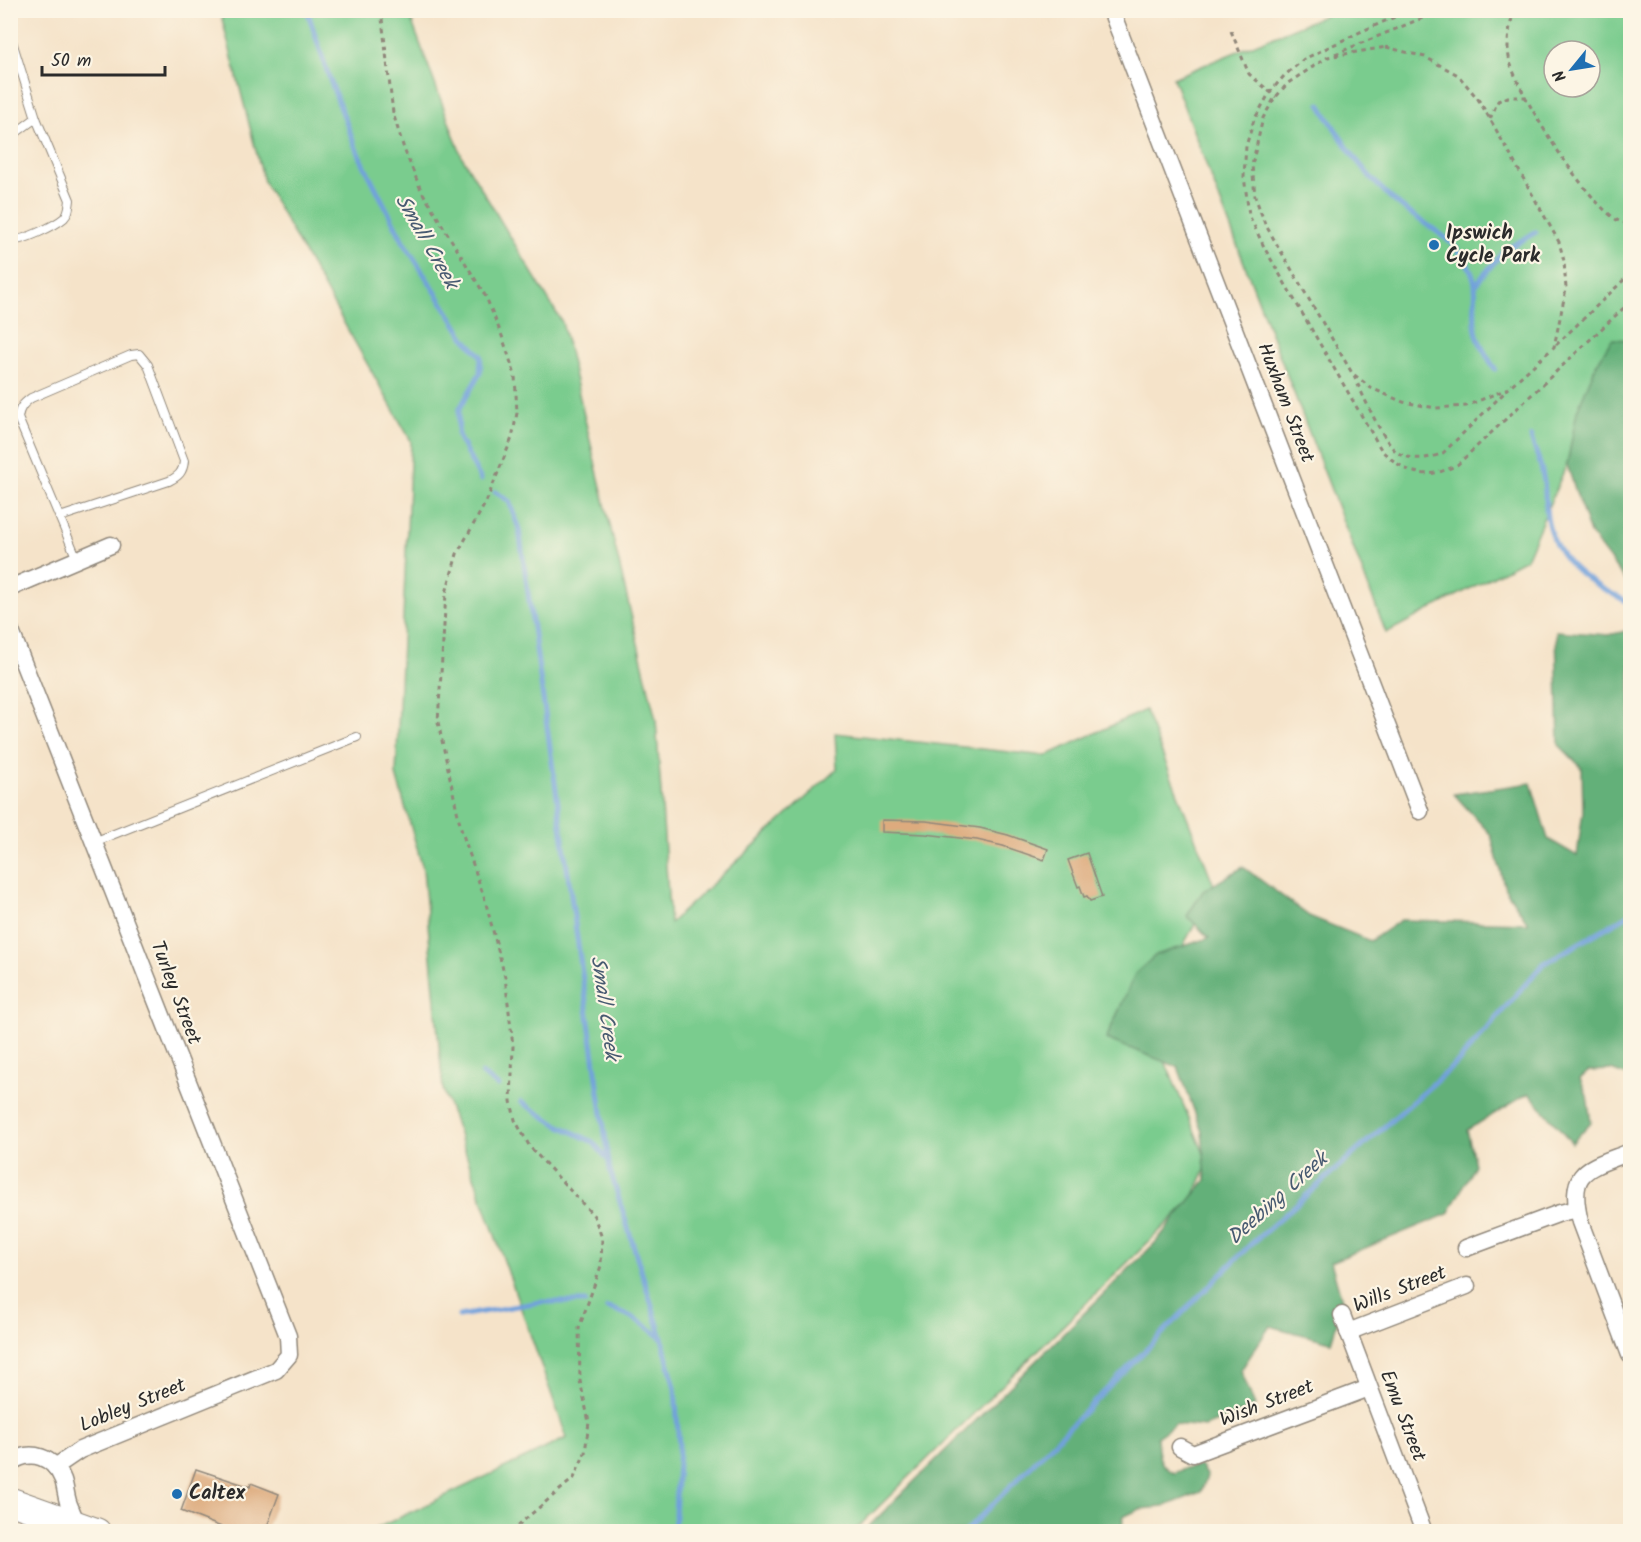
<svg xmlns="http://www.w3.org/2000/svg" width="1641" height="1542" font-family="Kalam,sans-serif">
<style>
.green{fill:#7acc8e;stroke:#527c5c;stroke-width:1.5;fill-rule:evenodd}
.forest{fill:#63b079;stroke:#476e52;stroke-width:1.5}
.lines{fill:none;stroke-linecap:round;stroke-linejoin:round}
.stream{stroke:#71a1db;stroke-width:5}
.building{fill:#ddab7e}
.service-casing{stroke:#90877a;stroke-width:10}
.minor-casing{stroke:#90877a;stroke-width:19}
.primary-casing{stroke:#90877a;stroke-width:29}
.path{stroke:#90877a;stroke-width:3;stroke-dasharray:4.5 4.5;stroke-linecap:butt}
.service{stroke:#fff;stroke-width:8}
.minor{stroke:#fff;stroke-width:16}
.primary{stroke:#fff;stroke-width:27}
.poi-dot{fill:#1f6fb2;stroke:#fcf5e5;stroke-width:2}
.labels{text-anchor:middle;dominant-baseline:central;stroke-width:4.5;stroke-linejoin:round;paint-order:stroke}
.poi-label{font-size:20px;font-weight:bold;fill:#2b2b2b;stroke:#fcf5e5;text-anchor:start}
.street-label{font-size:20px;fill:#2b2b2b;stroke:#fcf5e5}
.water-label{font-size:21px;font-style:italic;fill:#475a71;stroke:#fcf5e5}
</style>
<rect width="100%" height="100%" fill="#fcf5e5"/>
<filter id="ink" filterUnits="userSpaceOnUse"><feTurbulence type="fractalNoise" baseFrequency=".0167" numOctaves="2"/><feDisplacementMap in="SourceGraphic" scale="12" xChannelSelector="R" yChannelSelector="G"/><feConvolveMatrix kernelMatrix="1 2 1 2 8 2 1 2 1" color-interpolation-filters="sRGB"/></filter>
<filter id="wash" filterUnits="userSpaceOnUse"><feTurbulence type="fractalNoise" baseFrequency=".008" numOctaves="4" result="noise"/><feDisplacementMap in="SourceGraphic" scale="24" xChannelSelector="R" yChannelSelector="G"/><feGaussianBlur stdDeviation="1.35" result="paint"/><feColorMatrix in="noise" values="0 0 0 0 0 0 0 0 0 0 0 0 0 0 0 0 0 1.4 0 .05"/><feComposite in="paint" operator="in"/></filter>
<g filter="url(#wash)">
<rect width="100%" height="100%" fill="#f5e3c9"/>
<!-- green -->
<g class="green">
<path d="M220 11H408L462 157 562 322 656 720 670 923 837 769 835 733 1046 756 1145 710 1215 888 1145 1014 1208 1163 1192 1199 854 1531H371L567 1438 443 1089 423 869 396 775 411 441 264 182Z"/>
<path d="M1335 11H1630V404L1578 438 1526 559 1386 633 1173 78ZM1554 51H1590V87H1554Z"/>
</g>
<!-- forest -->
<g class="forest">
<path d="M1612 339 1630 340V586L1590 534 1567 465 1577 411 1596 365Z"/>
<path d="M1630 630V1077L1611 1070 1589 1071 1580 1079 1587 1096 1591 1122 1572 1143 1529 1093 1467 1130 1475 1165 1448 1214 1331 1262 1343 1304 1331 1342 1270 1326 1241 1370 1255 1406 1205 1427 1175 1424 1157 1437C1158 1453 1158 1466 1174 1473L1186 1468 1200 1466 1207 1476 1201 1492 1163 1507 1140 1509 1123 1517 1122 1531 863 1532 1155 1243 1206 1180 1202 1132 1178 1067 1106 1039 1135 974 1156 955 1209 938 1187 916 1203 891 1243 867 1309 916 1370 941 1401 920 1528 923 1505 889 1491 835 1454 794 1531 783 1548 839 1577 856 1583 811 1582 768 1559 745 1556 631 1609 635Z"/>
</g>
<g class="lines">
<!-- stream -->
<g class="stream">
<path d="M307 10 330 80 357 151 403 241 466 340 481 356 480 373 459 410 458 436 481 480"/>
<path d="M1320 104C1343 143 1367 180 1403 208 1424 224 1448 235 1463 257 1482 284 1473 294 1475 323 1476 340 1486 355 1495 369"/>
<path d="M1620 181 1630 173"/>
<path d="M1476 284 1505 250 1536 232"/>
<path d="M1531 437C1534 449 1540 460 1542 472 1547 490 1544 510 1549 527 1560 567 1595 586 1630 603"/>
<path d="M495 492 509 501 519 529 610 1170 662 1338 675 1388 679 1446 674 1532"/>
<path d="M482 1074 498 1086"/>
<path d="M521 1102 556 1124 593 1142 608 1160"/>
<path d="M607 1308C627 1312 645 1324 660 1337"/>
<path d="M459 1316 540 1302H585"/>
<path d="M965 1532 1250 1245 1460 1060 1543 964 1630 914"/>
</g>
</g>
<g id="blocks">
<!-- building -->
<g class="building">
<path d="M882 820 926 821 980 828 1008 835 1048 849 1044 860 1003 846 977 840 925 834 882 832Z"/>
<path d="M1087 853 1102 897 1090 901 1087 896 1084 897 1080 886 1078 887 1068 860Z"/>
<path d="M196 1469 250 1487 251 1483 279 1494 265 1532H234L181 1511Z"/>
</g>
</g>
</g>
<g filter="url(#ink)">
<use href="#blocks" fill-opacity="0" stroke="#90877a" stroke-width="1.5"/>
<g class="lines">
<!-- service casing -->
<g class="service-casing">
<g id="service">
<path d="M10 35 36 118 70 200C69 207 69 213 64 218 56 225 20 243 10 240"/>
<path d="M10 137 36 118"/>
<path d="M60 517 169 481C179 476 183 472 184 461L148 365 139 354 131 355 31 398C23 404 19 408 18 418L77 559"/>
<path d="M94 842 357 737"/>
</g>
</g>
<!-- minor casing -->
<g class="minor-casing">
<g id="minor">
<path d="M1111 10 1420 811"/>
<path d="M10 588 111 545"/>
<path d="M10 629 288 1336 289 1355 276 1370 80 1450 55 1467"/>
<path d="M1630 1152C1587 1169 1567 1169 1580 1222L1630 1355"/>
<path d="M1466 1248 1560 1213 1577 1209"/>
<path d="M1342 1315 1424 1532"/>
<path d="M1348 1332 1467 1286"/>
<path d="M1180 1447 1193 1454 1369 1388"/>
<path d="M10 1463C31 1448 54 1457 63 1480 66 1489 66 1499 70 1507 72 1513 75 1519 78 1524"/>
</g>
</g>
<!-- primary casing -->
<g class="primary-casing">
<path id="primary" d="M10 1501 97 1532"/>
</g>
<!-- path -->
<g class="path">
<path d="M381 10 393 113 404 149 421 190 486 297 502 336 515 375 517 413 512 438 486 502 457 554 446 593 438 722 461 829 485 900 505 977 513 1046 511 1101 515 1120 530 1147 594 1216 602 1238 601 1266 579 1328 580 1381 589 1422 585 1453 574 1478 510 1532"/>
<path d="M1411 10 1360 32 1304 59 1284 76 1270 92 1254 120 1246 146 1244 176 1249 215 1265 249 1382 451C1407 474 1425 481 1457 465L1630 302"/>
<path d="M1514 10C1509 29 1505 47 1511 65 1523 102 1585 200 1617 220 1621 222 1626 223 1630 225"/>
<path d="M1231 31 1249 74 1276 97"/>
<path d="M1386 47 1425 57 1458 75 1478 99 1490 119 1559 242 1564 261 1566 289 1554 347 1507 389 1466 406 1436 408 1403 402 1371 388 1352 373 1265 224 1255 196 1252 165 1263 118 1274 99 1288 83 1328 57Z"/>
<path d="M1335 54 1442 10"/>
<path d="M1490 119 1498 101 1508 97H1526"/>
<path d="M1556 345 1630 274"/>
<path d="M1354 376C1362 393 1384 444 1398 453 1411 461 1430 459 1443 453L1504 393"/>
</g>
<!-- service -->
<use href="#service" class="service"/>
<!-- minor -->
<use href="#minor" class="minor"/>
<!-- primary -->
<use href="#primary" class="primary"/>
</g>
</g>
<!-- markers -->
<g class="poi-dot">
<circle cx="1434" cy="245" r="6"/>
<circle cx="177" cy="1494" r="6"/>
</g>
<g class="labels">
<!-- poi labels -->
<g class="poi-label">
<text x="1446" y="234">Ipswich<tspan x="1446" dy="23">Cycle Park</tspan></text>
<text x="189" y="1494">Caltex</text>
</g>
<!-- street labels -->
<g class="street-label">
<text transform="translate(1285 403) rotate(69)">Huxham Street</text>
<text transform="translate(175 993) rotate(69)">Turley Street</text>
<text transform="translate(1400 1290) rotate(-21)">Wills Street</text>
<text transform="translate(1267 1404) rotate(-21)">Wish Street</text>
<text transform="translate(133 1406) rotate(-22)">Lobley Street</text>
<text transform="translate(1402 1416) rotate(69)">Emu Street</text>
</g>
<!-- water labels -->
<g class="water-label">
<text transform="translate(426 242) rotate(60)">Small Creek</text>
<text transform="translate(604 1008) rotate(82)">Small Creek</text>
<text transform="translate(1278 1199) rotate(-42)">Deebing Creek</text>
</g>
</g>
<!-- margin -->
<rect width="1641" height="1542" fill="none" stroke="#fcf5e5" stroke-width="36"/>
<!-- north arrow -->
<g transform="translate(1572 69) rotate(240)"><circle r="28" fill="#fcf5e5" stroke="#a8a49b" stroke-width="1.5"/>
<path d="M0-4.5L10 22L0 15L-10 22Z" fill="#1f6fb2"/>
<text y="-9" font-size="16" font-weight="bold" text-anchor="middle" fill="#2b2b2b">N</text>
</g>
<!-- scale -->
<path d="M42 66v9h123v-9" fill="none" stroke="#2b2b2b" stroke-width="3"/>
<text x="51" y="66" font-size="18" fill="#2b2b2b" stroke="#fcf5e5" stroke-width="4.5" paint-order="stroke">50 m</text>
</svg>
